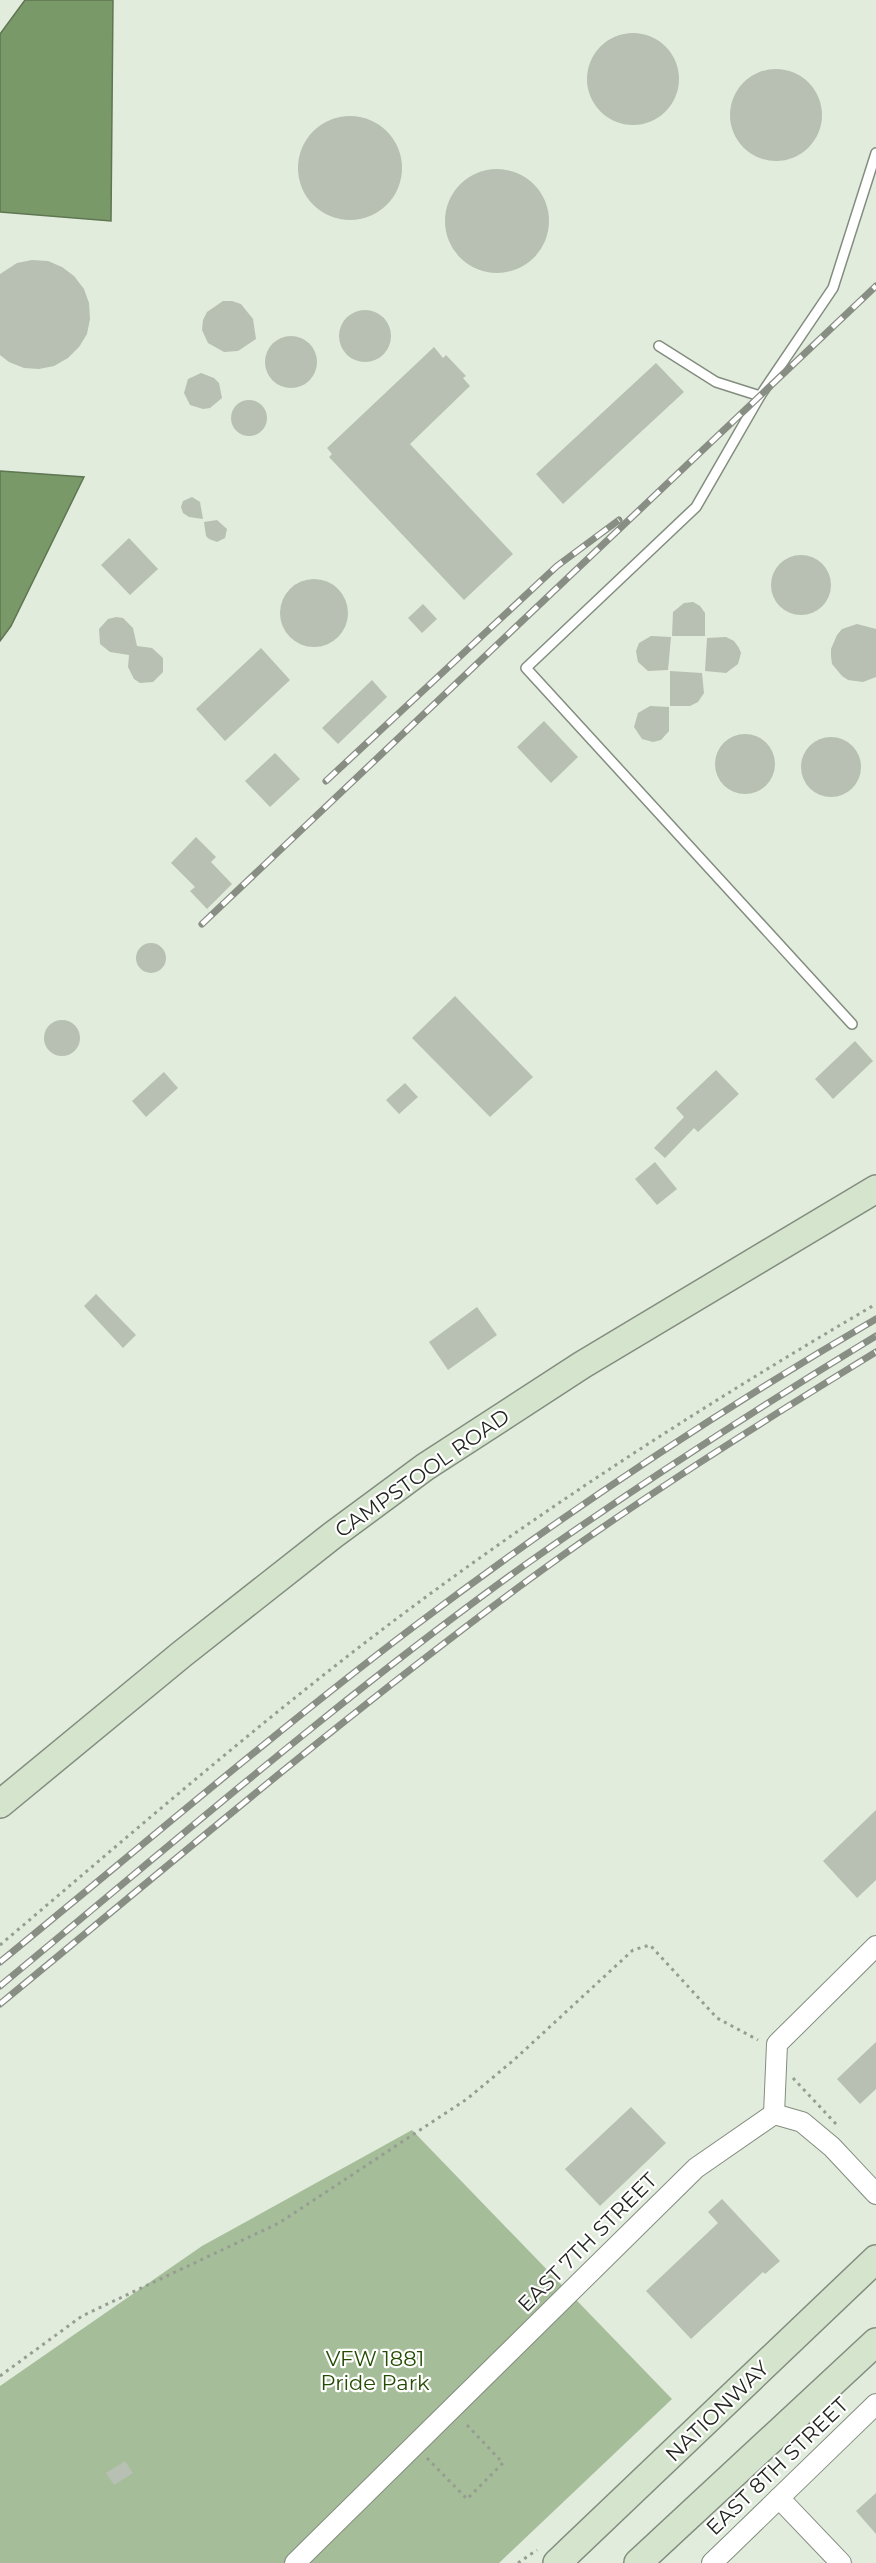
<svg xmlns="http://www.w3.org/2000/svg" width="876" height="2563" font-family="Montserrat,sans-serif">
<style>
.green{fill:#a5be99}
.water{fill:#799969;stroke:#5f7653;stroke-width:1.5}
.building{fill:#b7c0b2}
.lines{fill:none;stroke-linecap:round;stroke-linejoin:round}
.service-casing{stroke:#838d7f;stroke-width:12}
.minor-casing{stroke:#838d7f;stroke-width:22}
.secondary-casing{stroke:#838d7f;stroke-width:30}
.path{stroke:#969d92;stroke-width:3;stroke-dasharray:3 4.5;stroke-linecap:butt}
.service{stroke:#fff;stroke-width:9}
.minor{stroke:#fff;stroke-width:20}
.secondary{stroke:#d5e4cd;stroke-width:27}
.rail-casing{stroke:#888e84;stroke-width:7}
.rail{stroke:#fff;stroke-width:4.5;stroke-dasharray:14;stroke-linecap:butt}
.labels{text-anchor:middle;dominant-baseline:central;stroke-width:4.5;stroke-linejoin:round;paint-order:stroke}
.street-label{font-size:21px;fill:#222520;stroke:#fff}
.park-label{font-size:21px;fill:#244c03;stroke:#fff}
</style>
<rect width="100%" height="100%" fill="#e2ecdd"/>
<!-- green -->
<path class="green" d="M412 2130 672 2399 499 2563H0V2386L202 2246Z"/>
<!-- water -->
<g class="water">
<path d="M25 0H113L111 221 0 212V34Z"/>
<path d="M0 471 84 477 11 626 0 641Z"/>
</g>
<!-- building -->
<g class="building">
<circle cx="633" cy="79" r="46"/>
<circle cx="776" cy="115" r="46"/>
<circle cx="350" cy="168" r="52"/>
<circle cx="497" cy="221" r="52"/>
<path d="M32 260 48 261 62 267 74 276 84 289 89 303 90 319 87 334 79 347 68 358 54 366 39 369 24 368 9 362 0 355V274L17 263Z"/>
<path d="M223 301H232L241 304 253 319 256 339 238 351 224 352 208 343 202 330 203 320 207 312Z"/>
<circle cx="365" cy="336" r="26"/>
<circle cx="291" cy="362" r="26"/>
<path d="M434 347 443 358 446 355 466 376 463 378 470 386 410 444 513 554 464 600 329 457 332 454 327 448Z"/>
<path d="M656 363 684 392 563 504 536 474Z"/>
<path d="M201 373 214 378 219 383 222 398 210 408 203 409 190 405 184 393 188 379Z"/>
<circle cx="249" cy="418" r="18"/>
<path d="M192 497 200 502 203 519 189 517 183 513 181 507 183 501Z"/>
<path d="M217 520 227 529 225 538 217 542 209 539 206 536 204 522Z"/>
<path d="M129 538 158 569 130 595 101 565Z"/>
<circle cx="801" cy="585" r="30"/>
<circle cx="314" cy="613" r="34"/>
<path d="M693 602 700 606 705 613V636H672L673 612 684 603Z"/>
<path d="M423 604 437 619 422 633 408 618Z"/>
<path d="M116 617 123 618 133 628 137 646 152 648 163 658V672L153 682 140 683 134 679 128 667 129 655 110 652 100 644 99 629 108 619Z"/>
<path d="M857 624 876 629V677L863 682 848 680 842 676 832 664 831 656V649L837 635 842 629Z"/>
<path d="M651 636 671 637 668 670 648 671 638 662 636 651 639 643Z"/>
<path d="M726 637 734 641 739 648 741 653 738 664 726 673 705 671 707 638Z"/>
<path d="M261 648 290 680 225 741 196 709Z"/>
<path d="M670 671 702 673 704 693 698 702 690 706H670Z"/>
<path d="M372 680 387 697 338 744 322 728Z"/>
<path d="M650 706 669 707V731L661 740 653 742 642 739 634 727 638 713Z"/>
<path d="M544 721 578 757 551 783 517 747Z"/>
<circle cx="745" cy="764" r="30"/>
<circle cx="831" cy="767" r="30"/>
<path d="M275 753 300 779 270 807 245 781Z"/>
<path d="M196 837 216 857 211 862 232 884 207 909 190 891 195 887 171 863Z"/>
<circle cx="151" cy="958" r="15"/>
<path d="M455 996 533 1077 490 1117 412 1038Z"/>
<circle cx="62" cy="1038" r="18"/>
<path d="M855 1041 873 1061 833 1099 815 1079Z"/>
<path d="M716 1070 739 1094 698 1132 694 1128 665 1158 654 1148 684 1117 676 1108Z"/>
<path d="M164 1072 178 1088 146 1117 132 1101Z"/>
<path d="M405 1083 418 1097 399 1114 386 1100Z"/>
<path d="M655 1162 677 1189 657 1205 635 1179Z"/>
<path d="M96 1294 136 1335 123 1348 84 1306Z"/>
<path d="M477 1307 497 1335 448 1370 429 1342Z"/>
<path d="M876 1810V1880L857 1898 823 1861Z"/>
<path d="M876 2042V2089L860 2104 837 2079Z"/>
<path d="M631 2107 666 2143 600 2206 565 2169Z"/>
<path d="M722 2199 780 2261 765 2274 763 2272 691 2339 646 2291 718 2223 708 2212Z"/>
<path d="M125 2461 133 2473 114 2485 106 2473Z"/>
<path d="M876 2493V2534L856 2511Z"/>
</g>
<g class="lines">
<!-- service casing -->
<g class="service-casing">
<g id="service">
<path d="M659 346 716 382 760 396"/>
<path d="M852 1024 526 668 696 507 760 396 833 288 876 153"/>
</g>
</g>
<!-- minor casing -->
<g class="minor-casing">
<g id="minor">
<path d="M774 2114 777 2044 876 1946"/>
<path d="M774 2114 802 2122 832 2147 876 2194"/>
<path d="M779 2498 841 2563"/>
<path d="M295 2563 696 2168 774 2114"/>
<path d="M712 2563 876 2404"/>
</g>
</g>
<!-- secondary casing -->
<g class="secondary-casing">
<g id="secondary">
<path d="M0 1804 182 1654 333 1535 425 1467 582 1365 876 1189"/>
<path d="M557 2563 876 2259"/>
<path d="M638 2563 876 2342"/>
</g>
</g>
<!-- path -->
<g class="path">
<path d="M0 1945C125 1839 249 1731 379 1632 537 1512 705 1404 876 1304"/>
<path d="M793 2078 836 2124"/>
<path d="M0 2376 82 2316 279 2223 467 2099 515 2059 633 1950 650 1945 717 2018 758 2040"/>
<path d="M427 2458 467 2499 503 2463 465 2423"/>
<path d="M518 2563 537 2550"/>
</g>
<!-- service -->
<use href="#service" class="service"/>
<!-- minor -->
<use href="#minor" class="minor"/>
<!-- secondary -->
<use href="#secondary" class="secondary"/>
<!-- rail casing -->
<g class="rail-casing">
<g id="rail">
<path d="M326 781 557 566 619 520"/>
<path d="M202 924 876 286"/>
<path d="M0 1962C137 1850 271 1735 412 1628 560 1516 716 1412 876 1319"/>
<path d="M0 1986C172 1844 341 1697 522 1567 637 1486 756 1409 876 1336"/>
<path d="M0 2004C174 1861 345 1715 527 1581 639 1499 757 1425 876 1352"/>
</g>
</g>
<!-- rail -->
<use href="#rail" class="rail"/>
</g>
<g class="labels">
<!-- street labels -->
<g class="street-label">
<text transform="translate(422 1473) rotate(-35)">CAMPSTOOL ROAD</text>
<text transform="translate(587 2242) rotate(-45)">EAST 7TH STREET</text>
<text transform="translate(717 2411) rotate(-44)">NATIONWAY</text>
<text transform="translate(777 2466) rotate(-44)">EAST 8TH STREET</text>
</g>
<!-- park labels -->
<g class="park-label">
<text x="375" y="2358">VFW 1881<tspan x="375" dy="24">Pride Park</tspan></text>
</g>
</g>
</svg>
